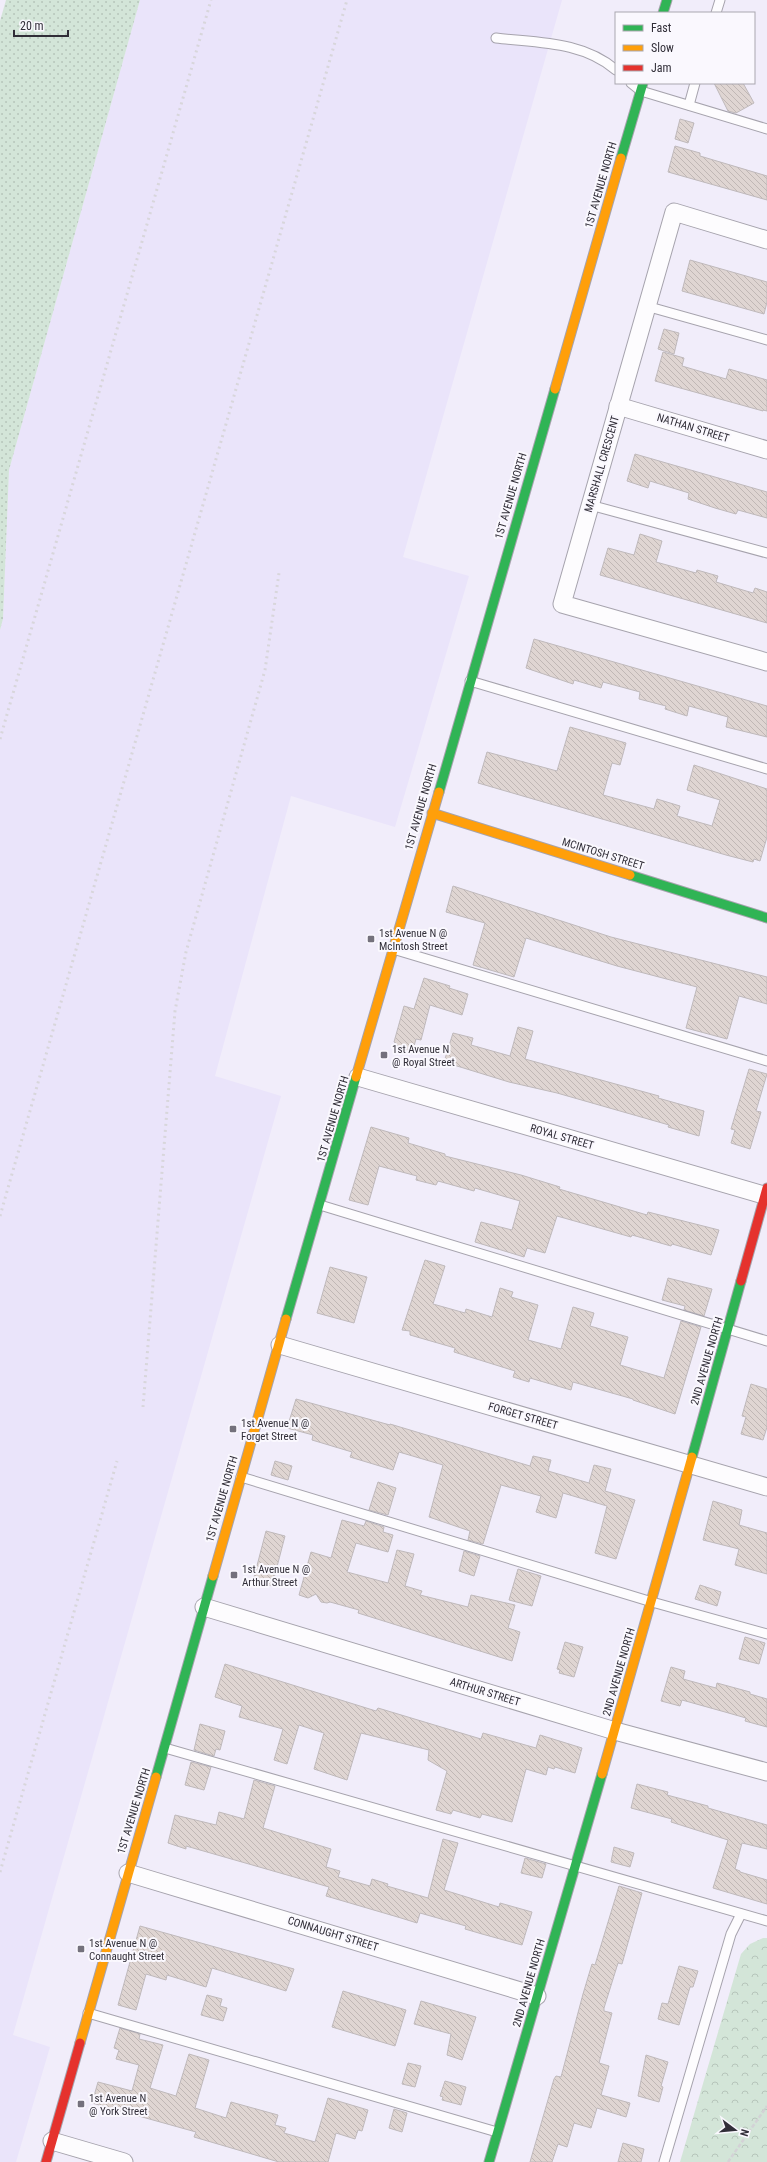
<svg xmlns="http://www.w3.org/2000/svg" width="767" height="2162" font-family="'Roboto Condensed',sans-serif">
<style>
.built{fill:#eae4fa}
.grass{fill:url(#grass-dots)}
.park{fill:url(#park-crowns)}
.building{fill:url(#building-back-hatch);stroke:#bfb9bb}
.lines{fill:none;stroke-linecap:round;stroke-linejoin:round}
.lane-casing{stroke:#a6a3ad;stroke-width:11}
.street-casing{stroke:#a6a3ad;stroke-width:19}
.fast-casing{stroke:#a6a3ad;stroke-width:11}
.slow-casing{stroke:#a6a3ad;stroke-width:11}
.jam-casing{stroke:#a6a3ad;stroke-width:11}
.path{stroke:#d3d2d6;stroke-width:2.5;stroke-dasharray:4 2;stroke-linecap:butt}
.lane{stroke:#fdfcfe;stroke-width:9}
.street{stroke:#fdfcfe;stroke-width:17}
.fast{stroke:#30b455;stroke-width:9}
.slow{stroke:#ff9f0a;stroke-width:9}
.jam{stroke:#e5322d;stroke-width:9}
.rail{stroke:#d8d6db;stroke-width:3;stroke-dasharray:2 4;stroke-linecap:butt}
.poi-dot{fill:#74717c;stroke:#faf8fe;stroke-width:1.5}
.labels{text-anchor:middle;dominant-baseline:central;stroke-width:4;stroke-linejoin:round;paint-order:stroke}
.street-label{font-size:11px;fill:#312e38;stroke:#faf8fe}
.poi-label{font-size:11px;fill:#312e38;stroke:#faf8fe;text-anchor:start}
</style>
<defs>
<pattern id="grass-dots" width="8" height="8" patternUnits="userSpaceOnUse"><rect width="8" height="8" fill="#d3e5d8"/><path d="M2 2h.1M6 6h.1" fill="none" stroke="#b6c5ba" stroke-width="1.8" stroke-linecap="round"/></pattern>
<pattern id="park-crowns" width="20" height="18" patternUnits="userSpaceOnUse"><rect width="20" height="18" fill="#d3e5d8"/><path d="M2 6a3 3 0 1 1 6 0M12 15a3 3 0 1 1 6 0" fill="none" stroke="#b6c5ba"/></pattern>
<pattern id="building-back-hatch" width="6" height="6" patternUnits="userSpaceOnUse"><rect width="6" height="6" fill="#dfd5d2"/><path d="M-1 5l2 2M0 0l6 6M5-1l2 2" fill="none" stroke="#c0b7b5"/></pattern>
</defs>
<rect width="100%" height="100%" fill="#f1edfa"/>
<!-- built -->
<path class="built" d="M140 0H562L403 557 469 576 395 827 291 796 215 1076 281 1096 13 2035 50 2047 16 2162H0V630L3 619 9 470Z"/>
<!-- grass -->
<path class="grass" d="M6 0H140L9 470 3 619 0 630V21Z"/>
<!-- park -->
<path class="park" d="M763 1938H767V2162H680L741 1954 750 1944Z"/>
<!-- building -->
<g class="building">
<path d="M714 83H743L754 103 736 113 728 111Z"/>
<path d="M680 119 694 123 688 143 675 139Z"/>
<path d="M675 146 700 153V156L767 176V200L668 172Z"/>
<path d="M690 260 767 282V302L764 314 682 291Z"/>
<path d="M664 329 679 333 674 354 658 349Z"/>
<path d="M663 352 684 358 682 366 726 379 729 369 767 380V411L763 410V411L655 381Z"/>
<path d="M635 454 767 492V518L738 510 736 514 715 508 688 499 689 493 650 481 648 488 627 481Z"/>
<path d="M640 534 662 541 656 562 696 573 697 570 718 576 716 582 753 593 755 588 767 592V623L600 575 608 548 634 555Z"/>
<path d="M534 639 767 706V737L726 727 728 717 689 706 687 716 665 709 666 706 639 699 640 692 603 682 601 688 574 680 573 684 526 668Z"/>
<path d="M570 727 626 743 620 765 612 763 603 795 654 809 657 799 680 806 677 816 712 826 720 800 687 790 694 765 767 789V837L760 861 754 859 753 862 726 855 478 783 487 752 557 771Z"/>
<path d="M453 886 611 937 767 977V1004L739 996 727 1039 686 1028 697 987 617 966 526 938 514 977 473 965 485 923 446 912Z"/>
<path d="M424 978 450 986 449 988 468 994 462 1015 430 1005 421 1040 416 1039 412 1053 394 1048 396 1043 394 1042 404 1006 414 1009Z"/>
<path d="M518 1027 533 1031 525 1059 659 1096 658 1098 704 1111 699 1136 668 1127 669 1125 557 1093 509 1082 444 1062 453 1033 473 1038 471 1045 510 1056Z"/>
<path d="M749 1069 767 1074 756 1111 761 1112 750 1149 731 1143 735 1130 731 1129Z"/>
<path d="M371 1127 409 1138 408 1143 445 1154V1156L521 1175 560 1187 559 1189 647 1215 648 1212 719 1230 711 1255 672 1244 671 1246 632 1235 631 1237 557 1216 545 1253 527 1248 524 1257 475 1242 481 1222 512 1230 520 1201 475 1188 474 1191 438 1181 436 1185 416 1180 417 1176 379 1166 368 1205 349 1200Z"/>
<path d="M425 1260 445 1266 433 1304 465 1313 466 1309 492 1317 500 1288 513 1292 511 1297 538 1305 528 1340 561 1349 573 1307 594 1313 590 1326 628 1337 620 1365 664 1378 681 1321 701 1327 675 1414 633 1400V1399L573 1382 571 1390 530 1378 529 1382 513 1377 515 1371 454 1352 455 1348 410 1335V1331L402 1330Z"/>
<path d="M330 1267 367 1277 354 1323 317 1313Z"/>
<path d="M668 1278 712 1289 704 1316 684 1310 685 1306 662 1300Z"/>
<path d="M751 1384 767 1389V1427L763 1440 741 1434 746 1417 742 1416Z"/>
<path d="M296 1399 390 1425V1424L530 1466 533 1456 551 1460 548 1471 589 1483 594 1465 611 1469 605 1491 635 1500 616 1559 595 1553 607 1506 563 1493 556 1518 536 1512 541 1496 501 1485 483 1544 468 1540 470 1531 429 1517 443 1465 399 1452 393 1470 350 1457 352 1452 312 1440 313 1435 287 1428Z"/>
<path d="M275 1461 292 1466 288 1480 271 1475Z"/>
<path d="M378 1482 396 1488 388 1515 369 1510Z"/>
<path d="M713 1501 742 1510 739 1525 767 1533V1574L735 1565 739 1549 703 1540Z"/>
<path d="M342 1520 364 1526 366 1521 384 1527 383 1532 393 1535 388 1552 356 1543 347 1572 388 1583 397 1550 414 1554 405 1586 422 1591 420 1595 468 1607 471 1595 515 1605 508 1628 520 1632 512 1661 358 1613 359 1610 330 1602 327 1603 321 1602 316 1594 308 1598 299 1595 311 1552 331 1558Z"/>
<path d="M266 1531 285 1536 272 1586 253 1581Z"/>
<path d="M464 1551 480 1556 474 1576 459 1571Z"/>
<path d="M518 1569 541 1576 532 1606 509 1600Z"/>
<path d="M700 1585 721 1592 717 1606 695 1599Z"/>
<path d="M745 1637 765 1643 759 1664 739 1659Z"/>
<path d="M565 1642 583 1647 574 1677 559 1673 560 1670 557 1669Z"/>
<path d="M225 1664 376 1711 378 1708 481 1739 483 1733 536 1748 540 1735 582 1748 575 1773 555 1767 554 1769 548 1767 546 1775 526 1769 512 1822 482 1814 480 1818 453 1810 451 1814 436 1810 447 1771 428 1760 429 1750 361 1733 347 1780 314 1769 324 1733 299 1725 287 1764 274 1760 283 1729 239 1717 242 1706 215 1697Z"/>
<path d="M671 1667 685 1671 683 1679 716 1688 717 1683 750 1692V1694L767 1699V1727L745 1721 746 1718 725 1712 682 1700 680 1706 661 1701Z"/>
<path d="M200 1724 225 1731 220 1750 216 1749 214 1756 194 1750Z"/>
<path d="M191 1762 211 1767 204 1790 185 1785Z"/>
<path d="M254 1780 275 1786 263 1828 331 1849 326 1867 340 1871 338 1877 370 1886 372 1879 388 1884 387 1886 428 1898 443 1839 458 1843 444 1890 499 1907 500 1903 532 1912 522 1945 482 1934 465 1929 466 1926 420 1913 417 1923 401 1918 326 1896 329 1887 186 1846V1849L168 1843 175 1815 216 1825 219 1812 244 1819Z"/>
<path d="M637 1784 668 1792 667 1795 708 1806V1808L767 1825V1849L742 1843 735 1869 740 1871V1872L767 1880V1904L713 1888 728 1840 671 1822 672 1819 631 1808Z"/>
<path d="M614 1847 634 1853 630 1867 611 1862Z"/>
<path d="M525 1858 546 1864 542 1878 521 1873Z"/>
<path d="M619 1886 642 1893 622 1964 618 1963 604 2008V2011L612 2013 599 2063 609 2066 601 2095 630 2103 626 2117 597 2108 591 2128 574 2123 567 2147 558 2144 552 2162H530L554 2079 556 2076 561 2077 583 1994 592 1964 595 1965Z"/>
<path d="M140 1926 294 1969 286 1991 212 1968 206 1987 167 1975 166 1980 146 1974 136 2010 118 2005Z"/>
<path d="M679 1966 698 1971 693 1987H690L679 2025 658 2019 662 2003 668 2004Z"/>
<path d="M343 1991 406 2010 395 2046 332 2027Z"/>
<path d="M207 1995 222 1999 220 2006 227 2008 223 2021 201 2015Z"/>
<path d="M421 2001 476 2017 462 2060 447 2055 451 2034 414 2024Z"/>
<path d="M120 2028 140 2034 139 2039 163 2045 150 2088 176 2096 189 2054 209 2060 195 2108 226 2118 231 2102 278 2115 275 2125 286 2128 284 2133 315 2142 328 2098 368 2110 362 2131 358 2130 355 2139 336 2133 328 2162H279L194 2137 196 2132 92 2103 98 2082 132 2091 139 2065 116 2059 119 2050 114 2048Z"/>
<path d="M646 2055 668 2062 661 2086 663 2087 659 2102 638 2096Z"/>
<path d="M408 2063 421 2066 415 2087 402 2084Z"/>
<path d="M445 2081 466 2087 461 2105 442 2100 443 2097 440 2096Z"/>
<path d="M394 2109 407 2113 402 2132 389 2128Z"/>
<path d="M623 2143 644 2149 641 2162H618Z"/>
</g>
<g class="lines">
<!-- lane casing -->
<g class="lane-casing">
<g id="lane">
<path d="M716 13 720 0"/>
<path d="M496 38C537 43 582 41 616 70"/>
<path d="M631 83 641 91 767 129"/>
<path d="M689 105 695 83"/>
<path d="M646 306 767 340"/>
<path d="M590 505 767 553"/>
<path d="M470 681 767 769"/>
<path d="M393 949 767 1061"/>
<path d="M320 1205 767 1341"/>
<path d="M241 1477 652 1602 767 1634"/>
<path d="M165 1748 767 1921"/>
<path d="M88 2013 497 2132"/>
<path d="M664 2162 731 1934 741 1914"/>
</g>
</g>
<!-- street casing -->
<g class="street-casing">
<g id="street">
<path d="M767 240 674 212 562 604 767 662"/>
<path d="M618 406 767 450"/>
<path d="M358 1077 767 1196"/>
<path d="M280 1345 767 1487"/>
<path d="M204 1607 615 1731 767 1772"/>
<path d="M128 1873 537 1996"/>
<path d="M52 2141 124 2162"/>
</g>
</g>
<!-- fast casing -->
<g class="fast-casing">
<g id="fast">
<path d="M663 13 667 0"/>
<path d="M621 158 643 83"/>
<path d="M439 792 555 389"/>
<path d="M630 875 767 918"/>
<path d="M286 1319 356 1077"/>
<path d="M692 1457 741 1281"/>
<path d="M156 1777 213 1576"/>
<path d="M489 2162 602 1774"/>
</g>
</g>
<!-- slow casing -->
<g class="slow-casing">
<g id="slow">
<path d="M555 389 621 158"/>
<path d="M432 813 630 875"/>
<path d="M356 1077 439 792"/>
<path d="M213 1576 286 1319"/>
<path d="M602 1774 692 1457"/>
<path d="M80 2043 156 1777"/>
</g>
</g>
<!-- jam casing -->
<g class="jam-casing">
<g id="jam">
<path d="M741 1281 767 1188"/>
<path d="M46 2162 80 2043"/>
</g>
</g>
<!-- path -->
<path class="path" d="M728 2162 767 2106"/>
<!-- lane -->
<use href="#lane" class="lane"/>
<!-- street -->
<use href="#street" class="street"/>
<!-- fast -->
<use href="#fast" class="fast"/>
<!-- slow -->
<use href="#slow" class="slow"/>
<!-- jam -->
<use href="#jam" class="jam"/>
<!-- rail -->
<g class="rail">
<path d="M0 739 211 0"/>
<path d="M0 1216 347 0"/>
<path d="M143 1407 175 1011 186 952 265 670 279 573"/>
<path d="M0 1872 117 1461"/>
</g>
</g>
<!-- markers -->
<g class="poi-dot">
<rect x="367" y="935" width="8" height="8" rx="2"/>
<rect x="380" y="1051" width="8" height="8" rx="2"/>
<rect x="229" y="1425" width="8" height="8" rx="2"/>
<rect x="230" y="1571" width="8" height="8" rx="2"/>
<rect x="77" y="1945" width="8" height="8" rx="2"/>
<rect x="77" y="2100" width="8" height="8" rx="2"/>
</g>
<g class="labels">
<!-- street labels -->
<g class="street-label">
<text transform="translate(601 185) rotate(-74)">1ST AVENUE NORTH</text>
<text transform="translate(693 428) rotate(17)">NATHAN STREET</text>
<text transform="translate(602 464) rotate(-74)">MARSHALL CRESCENT</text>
<text transform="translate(511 496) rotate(-74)">1ST AVENUE NORTH</text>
<text transform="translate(421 807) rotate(-74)">1ST AVENUE NORTH</text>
<text transform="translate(603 854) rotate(17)">MCINTOSH STREET</text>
<text transform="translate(333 1119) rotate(-74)">1ST AVENUE NORTH</text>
<text transform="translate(562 1137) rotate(16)">ROYAL STREET</text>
<text transform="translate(707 1361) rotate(-74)">2ND AVENUE NORTH</text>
<text transform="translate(523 1416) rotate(16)">FORGET STREET</text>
<text transform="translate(222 1499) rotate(-74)">1ST AVENUE NORTH</text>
<text transform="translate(619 1672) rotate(-74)">2ND AVENUE NORTH</text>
<text transform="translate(485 1692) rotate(17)">ARTHUR STREET</text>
<text transform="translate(134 1811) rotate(-73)">1ST AVENUE NORTH</text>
<text transform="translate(333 1934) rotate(17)">CONNAUGHT STREET</text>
<text transform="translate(529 1983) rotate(-74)">2ND AVENUE NORTH</text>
</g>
<!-- poi labels -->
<g class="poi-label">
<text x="379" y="933">1st Avenue N @<tspan x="379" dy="13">McIntosh Street</tspan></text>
<text x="392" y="1049">1st Avenue N<tspan x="392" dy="13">@ Royal Street</tspan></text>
<text x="241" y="1423">1st Avenue N @<tspan x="241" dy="13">Forget Street</tspan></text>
<text x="242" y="1569">1st Avenue N @<tspan x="242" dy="13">Arthur Street</tspan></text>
<text x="89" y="1943">1st Avenue N @<tspan x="89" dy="13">Connaught Street</tspan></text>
<text x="89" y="2098">1st Avenue N<tspan x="89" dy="13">@ York Street</tspan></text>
</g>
</g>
<!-- legend -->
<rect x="615" y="12" width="140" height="72" fill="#faf8fe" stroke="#aaa7af"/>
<rect x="623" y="25" width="20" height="6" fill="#30b455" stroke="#aaa7af"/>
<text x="651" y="32" font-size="12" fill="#312e38">Fast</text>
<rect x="623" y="45" width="20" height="6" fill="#ff9f0a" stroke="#aaa7af"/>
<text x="651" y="52" font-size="12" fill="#312e38">Slow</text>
<rect x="623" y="65" width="20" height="6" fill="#e5322d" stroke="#aaa7af"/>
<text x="651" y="72" font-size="12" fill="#312e38">Jam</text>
<!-- north arrow -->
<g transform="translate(735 2130) rotate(106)" stroke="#faf8fe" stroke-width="3" paint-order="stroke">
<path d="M0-3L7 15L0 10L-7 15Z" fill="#312e38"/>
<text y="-6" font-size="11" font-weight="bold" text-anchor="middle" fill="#312e38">N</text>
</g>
<!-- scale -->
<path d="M14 30v6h54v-6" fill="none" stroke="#312e38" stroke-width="2"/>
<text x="20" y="30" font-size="12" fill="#312e38" stroke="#faf8fe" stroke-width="3" paint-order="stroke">20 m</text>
</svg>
